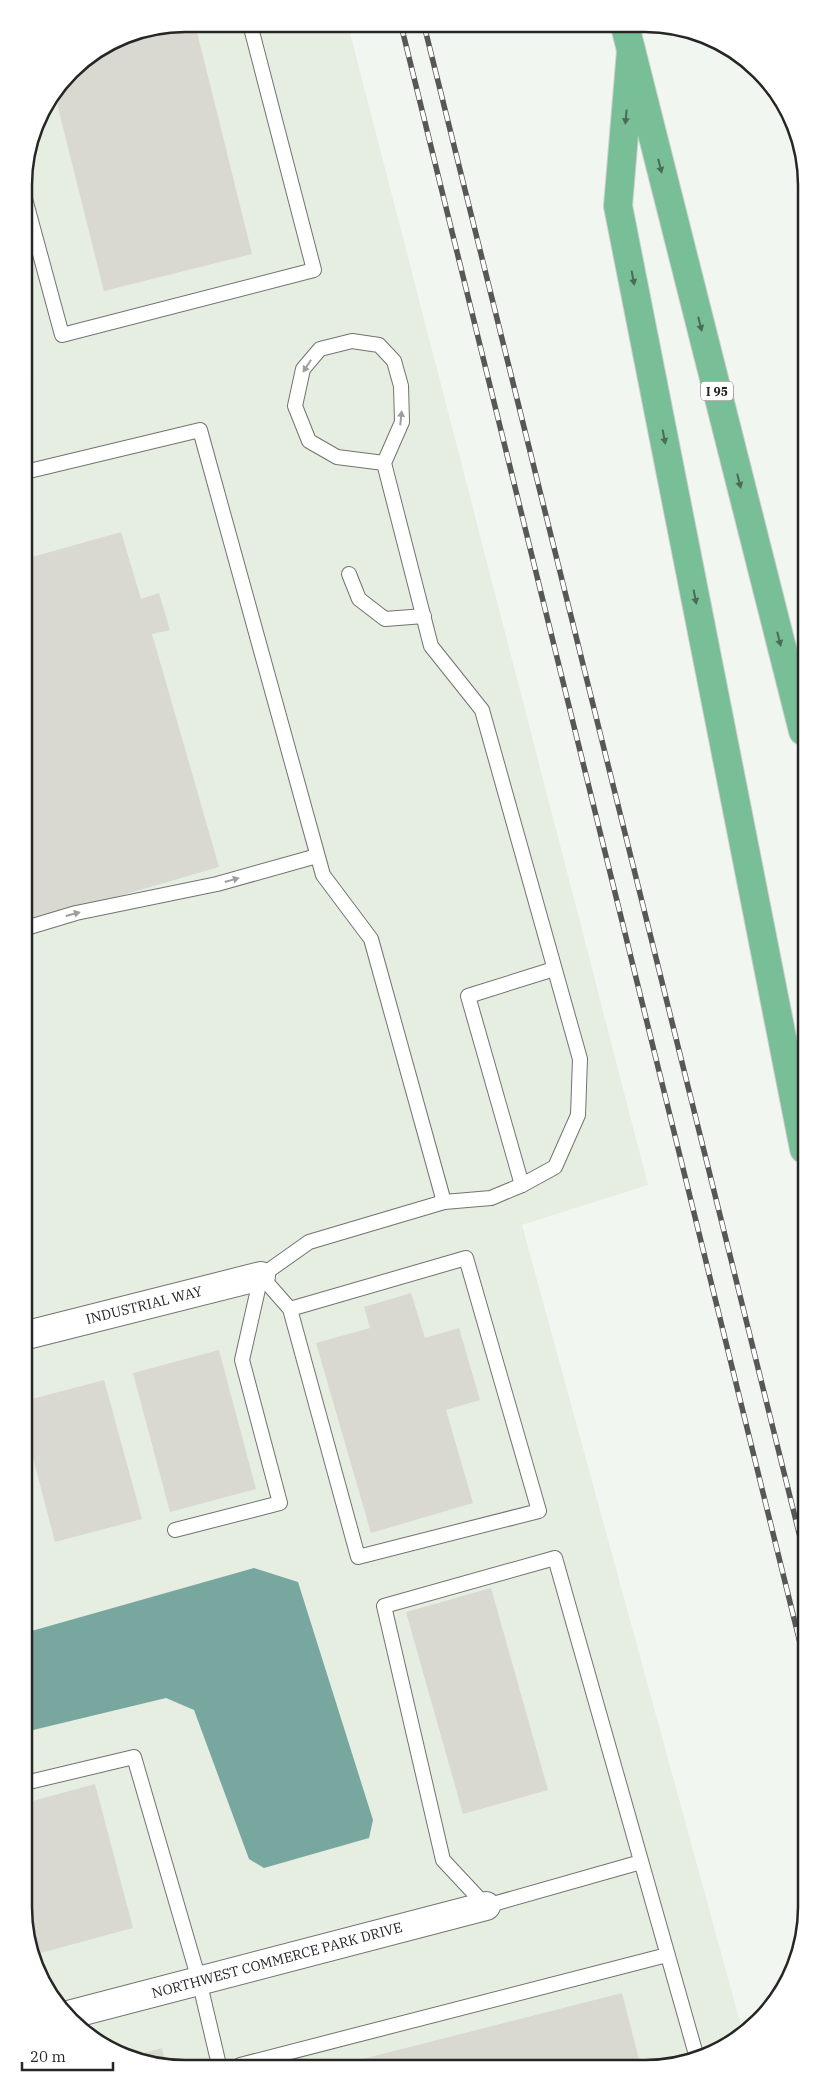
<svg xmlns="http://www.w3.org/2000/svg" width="830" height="2092" font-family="'IBM Plex Serif',serif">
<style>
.built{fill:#e6eee1}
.water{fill:#78a79f}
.building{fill:#d9d9d2}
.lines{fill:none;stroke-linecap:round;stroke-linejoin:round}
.service-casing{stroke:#71746f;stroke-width:16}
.minor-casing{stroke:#71746f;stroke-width:30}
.motorway-casing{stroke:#cfcfcf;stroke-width:30}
.service{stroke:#fff;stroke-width:14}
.minor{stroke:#fff;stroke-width:28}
.motorway{stroke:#78bf97;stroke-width:28}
.rail-casing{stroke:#565855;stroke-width:5.5}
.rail{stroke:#fff;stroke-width:4;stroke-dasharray:11;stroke-linecap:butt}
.oneway{fill:#4b6b58}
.oneway2{fill:#9d9e9d}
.labels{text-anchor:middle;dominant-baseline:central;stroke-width:5;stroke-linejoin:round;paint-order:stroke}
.shield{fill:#fff;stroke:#676866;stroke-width:1}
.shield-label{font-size:12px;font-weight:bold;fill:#262725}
.street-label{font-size:14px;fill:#262725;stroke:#fff}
.rim{fill:none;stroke:#262725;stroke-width:2.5}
</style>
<rect width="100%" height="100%" fill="#f2f6f0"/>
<!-- built -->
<path class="built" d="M186 24 348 25 648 1185 522 1225 743 2033 734 2041 686 2063 154 2065 114 2051 71 2021 29 1948 24 175 40 114 79 64 124 36Z"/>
<!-- water -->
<path class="water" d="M254 1568 298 1582 373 1820 369 1838 264 1868 249 1859 194 1710 166 1698 29 1731 28 1632Z"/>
<!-- building -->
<g class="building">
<path d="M186 24H195L252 254 104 291 55 95 79 64 124 36Z"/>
<path d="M121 532 141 599 159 593 170 630 152 634 219 867 26 923 25 559Z"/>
<path d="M411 1293 425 1338 459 1328 480 1400 446 1410 473 1503 371 1533 316 1343 370 1328 364 1307Z"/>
<path d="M219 1350 256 1489 170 1512 133 1373Z"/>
<path d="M104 1380 142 1519 55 1542 28 1439V1400Z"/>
<path d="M491 1588 548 1790 463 1814 406 1612Z"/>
<path d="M95 1784 133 1928 33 1955 29 1948V1802Z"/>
<path d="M622 1993 640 2063 343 2064Z"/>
<path d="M162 2048 166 2065H154L129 2057Z"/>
</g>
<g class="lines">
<!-- service casing -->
<g class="service-casing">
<g id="service">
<path d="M24 195 62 335 314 270 250 24"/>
<path d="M384 463 337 457 309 441 295 406 303 369 320 349 352 341 379 345 394 361 401 386 402 422 384 463 431 646 482 710 580 1059 578 1115 555 1167 522 1185 491 1198 444 1202"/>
<path d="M25 472 200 430 323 875 371 939 444 1202 309 1242 261 1276 242 1360 280 1503 175 1530"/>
<path d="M349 574 359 599 385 619 424 616"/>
<path d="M26 928 76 913 217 884 317 856"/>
<path d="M522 1185 468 996 554 969"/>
<path d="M261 1276 290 1309 358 1557 539 1511 466 1258 290 1309"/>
<path d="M29 1782 134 1757 199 1980 219 2065"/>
<path d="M641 1862 486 1906 443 1860 384 1606 555 1558 697 2058"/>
<path d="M240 2065 667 1955"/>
</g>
</g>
<!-- minor casing -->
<g class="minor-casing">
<g id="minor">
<path d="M27 1335 261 1276"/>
<path d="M68 2015 486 1906"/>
</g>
</g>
<!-- motorway casing -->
<g class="motorway-casing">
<g id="motorway">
<path d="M625 26 803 731"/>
<path d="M631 51 618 206 804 1149"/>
</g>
</g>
<!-- service -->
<use href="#service" class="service"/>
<!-- minor -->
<use href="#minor" class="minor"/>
<!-- motorway -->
<use href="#motorway" class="motorway"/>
<!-- rail casing -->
<g class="rail-casing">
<g id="rail">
<path d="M401 25 805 1663"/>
<path d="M424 25 805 1557"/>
</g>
</g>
<!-- rail -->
<use href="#rail" class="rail"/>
</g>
<!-- one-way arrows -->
<defs><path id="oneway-solid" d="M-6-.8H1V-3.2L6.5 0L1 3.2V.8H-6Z" transform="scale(1.25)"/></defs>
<g class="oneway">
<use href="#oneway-solid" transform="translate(626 117) rotate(95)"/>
<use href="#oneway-solid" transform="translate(660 166) rotate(76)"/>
<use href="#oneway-solid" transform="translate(633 278) rotate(79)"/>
<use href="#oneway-solid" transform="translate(700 324) rotate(76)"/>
<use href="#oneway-solid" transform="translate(664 437) rotate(79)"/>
<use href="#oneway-solid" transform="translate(739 481) rotate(76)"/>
<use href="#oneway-solid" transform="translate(695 597) rotate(79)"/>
<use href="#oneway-solid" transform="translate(779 639) rotate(76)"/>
</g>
<g class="oneway2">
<use href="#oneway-solid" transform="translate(307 366) rotate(123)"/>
<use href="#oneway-solid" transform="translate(401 418) rotate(-84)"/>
<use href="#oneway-solid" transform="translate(232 880) rotate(-16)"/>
<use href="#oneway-solid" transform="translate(73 914) rotate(-15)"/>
</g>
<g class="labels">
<!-- shield labels -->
<rect class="shield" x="701" y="381.5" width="32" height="19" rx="4"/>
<g class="shield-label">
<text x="717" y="391">I 95</text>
</g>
<!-- street labels -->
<g class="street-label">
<text transform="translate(144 1305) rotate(-14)">INDUSTRIAL WAY</text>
<text transform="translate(277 1960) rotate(-15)">NORTHWEST COMMERCE PARK DRIVE</text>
</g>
</g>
<!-- crop -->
<path d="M0 0H830V2092H0ZM185 32H645A153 153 0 0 1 798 185V1907A153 153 0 0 1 645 2060H185A153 153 0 0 1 32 1907V185A153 153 0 0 1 185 32Z" fill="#fff" fill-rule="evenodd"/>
<path class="rim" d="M185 32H645A153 153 0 0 1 798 185V1907A153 153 0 0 1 645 2060H185A153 153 0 0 1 32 1907V185A153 153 0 0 1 185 32Z"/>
<!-- scale -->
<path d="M22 2062v8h91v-8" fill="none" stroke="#262725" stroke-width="2.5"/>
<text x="30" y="2062" font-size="15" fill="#262725" stroke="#ffffff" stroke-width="4" paint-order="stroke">20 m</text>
</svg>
